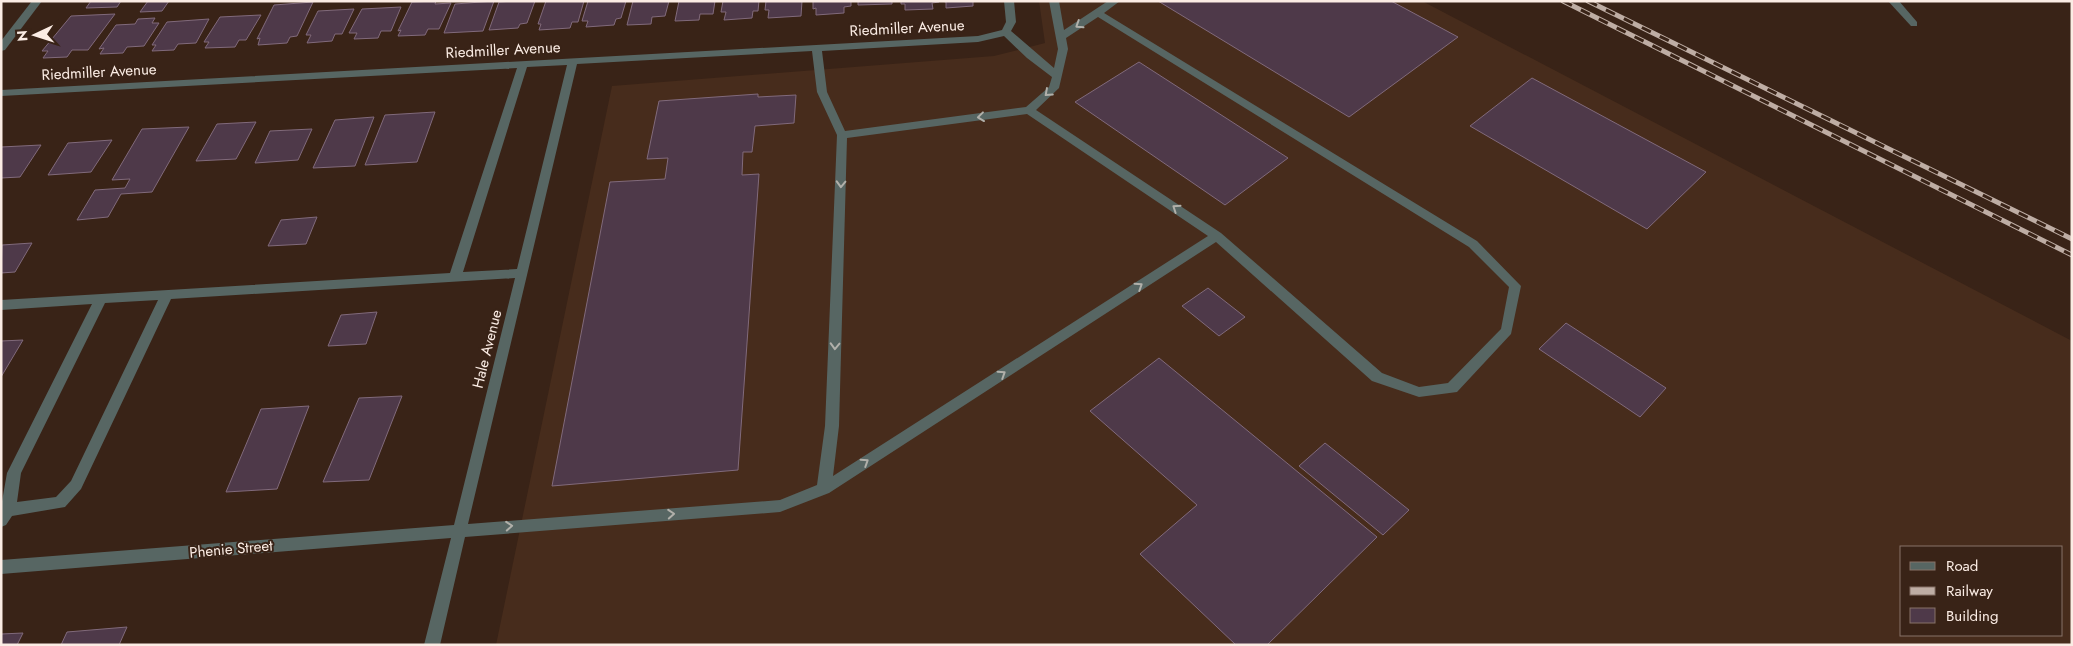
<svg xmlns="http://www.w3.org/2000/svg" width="2073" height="646" font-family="Jost,sans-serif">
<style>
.built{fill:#472c1c;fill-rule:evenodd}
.building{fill:#4e3949;stroke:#816a7b}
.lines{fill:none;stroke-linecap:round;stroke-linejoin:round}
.minor{fill:#576663;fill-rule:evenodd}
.rail-casing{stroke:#beada4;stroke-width:5}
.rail{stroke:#392317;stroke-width:3;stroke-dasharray:10;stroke-linecap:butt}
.oneway{stroke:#b1b0aa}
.labels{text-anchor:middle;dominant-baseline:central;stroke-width:4;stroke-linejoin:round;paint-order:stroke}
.street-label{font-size:15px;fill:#fbece4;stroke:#392317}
</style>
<rect width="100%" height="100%" fill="#392317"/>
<!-- built -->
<path class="built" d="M1039 1H1422L2072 341V645H496L612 86 994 56 1045 43ZM1902 547H2062V635H1902Z"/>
<!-- building -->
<g class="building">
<path d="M91 1H121L117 7 86 8Z"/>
<path d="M148 1H169L162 11 140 12Z"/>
<path d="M436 1 435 4 451 3 439 29H428L425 35 398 36 401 30 398 31 412 2Z"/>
<path d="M494 1 483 31 444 33 455 4Z"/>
<path d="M514 1H535L527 23 520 24 518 28 489 30 499 2Z"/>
<path d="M546 1H584L578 22H572L570 28 539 30 541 24H538Z"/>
<path d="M588 1H626L621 18 616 19 614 25 586 27 588 21H582Z"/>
<path d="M633 1H669L665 16 652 17 651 24 627 25Z"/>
<path d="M679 1H715L713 14H700L699 20 675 21Z"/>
<path d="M723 1H759L758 11H753L752 18 724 20 726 12H721Z"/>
<path d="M766 1H802L801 16 768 18 769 10H765Z"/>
<path d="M813 1H851V6L844 7V13L816 15V8L813 9Z"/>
<path d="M858 1H892V4L858 5Z"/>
<path d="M901 1H939V2L932 3 933 9 905 10V4H901Z"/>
<path d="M942 1H973V6L946 8V2Z"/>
<path d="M1158 1H1391L1458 37 1349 117Z"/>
<path d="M313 2 297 36 290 37 287 43 258 45 260 38 257 39 274 5Z"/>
<path d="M401 7 391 31H381L378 38 354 39 357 33H349L362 9Z"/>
<path d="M354 9 342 34H335L332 41 307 43 311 35H306L318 11Z"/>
<path d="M115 14 88 50H72L67 57 43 58 48 51H42L71 16Z"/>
<path d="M261 15 246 40H239L235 47 205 48 209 42H204L220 17Z"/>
<path d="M155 18 152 23H159L144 46 127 47 123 53 100 54 104 48 99 49 116 25 135 24 138 19Z"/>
<path d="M209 19 196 43 178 44 174 50 152 51 156 45H152L167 22Z"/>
<path d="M1139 62 1288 158 1225 205 1075 102Z"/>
<path d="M1532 78 1706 172 1647 229 1470 126Z"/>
<path d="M758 94V97L796 95 794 123 755 126 752 152H743L742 175 759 174 738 470 552 486 610 182 665 179 668 158 647 159 659 101Z"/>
<path d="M435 112 417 162 365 165 385 115Z"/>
<path d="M374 117 355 166 313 168 335 120Z"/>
<path d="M256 122 236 159 196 161 217 124Z"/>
<path d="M189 127 152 192 121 194 108 217 77 220 95 190 125 188 130 179 112 180 142 129Z"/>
<path d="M312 129 298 160 255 163 270 131Z"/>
<path d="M112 140 91 172 48 175 68 143Z"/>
<path d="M41 145 20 177 1 178V147Z"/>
<path d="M317 217 306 244 268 246 281 220Z"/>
<path d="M32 243 15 272 1 273 2 245Z"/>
<path d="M1208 288 1245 317 1219 336 1182 306Z"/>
<path d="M377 312 366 344 328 346 341 315Z"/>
<path d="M1566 323 1666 388 1640 417 1539 349Z"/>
<path d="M23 340 1 377V341Z"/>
<path d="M1159 358 1377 537 1267 645H1236L1140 554 1197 505 1090 411Z"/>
<path d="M402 396 369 480 323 482 359 398Z"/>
<path d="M309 406 277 489 226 492 261 409Z"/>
<path d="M1325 443 1409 510 1383 535 1299 466Z"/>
<path d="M127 627 119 645H61L67 632Z"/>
<path d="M23 633 17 645H1V634Z"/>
</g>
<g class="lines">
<!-- minor -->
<g class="minor">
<path d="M32 1H42L5 50 1 51V41Z"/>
<path d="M1004 1H1014L1016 22 1011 31 1054 68 1058 49 1049 1H1059L1064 30 1108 1H1120L1104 13 1477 241 1521 286 1511 334 1457 392 1419 397 1372 381 1216 242 829 493 780 512 465 537 440 645H424L451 538 1 574V560L454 525 515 278 171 299 81 489 65 507 12 516 6 525 1 527V507L7 473 92 304 1 310V300L450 273 517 68 1 96V90L978 36 1002 30 1006 22ZM1098 17 1469 247 1509 287 1501 329 1448 383 1419 387 1382 373 1221 233 1036 110 1059 88 1068 49 1066 38ZM1004 36 1027 58 1052 77 1049 87 1026 107 845 131 827 92 822 51 978 42ZM812 51 817 92 837 135 825 426 817 485 780 500 468 524 577 64ZM567 65 517 269 463 272 527 67ZM1027 114 1208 236 833 476 839 426 847 138ZM158 300 71 481 56 497 17 502 21 473 105 303Z"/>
<path d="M1888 1H1899L1917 22V26H1911Z"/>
</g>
<!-- rail casing -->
<g class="rail-casing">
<g id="rail">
<path d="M1563 1 2072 255"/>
<path d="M1588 1 2072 239"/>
</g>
</g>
<!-- rail -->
<use href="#rail" class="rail"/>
</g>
<!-- one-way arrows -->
<defs><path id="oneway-chevron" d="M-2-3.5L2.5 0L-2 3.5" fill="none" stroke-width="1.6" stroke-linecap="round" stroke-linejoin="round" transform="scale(1.25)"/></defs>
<g class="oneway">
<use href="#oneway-chevron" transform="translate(1079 25) rotate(147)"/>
<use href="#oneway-chevron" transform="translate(1048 93) rotate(138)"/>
<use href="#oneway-chevron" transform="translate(981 117) rotate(173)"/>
<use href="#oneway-chevron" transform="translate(841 184) rotate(92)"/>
<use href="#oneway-chevron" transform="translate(1176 208) rotate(-146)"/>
<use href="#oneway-chevron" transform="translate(1139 286) rotate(-33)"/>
<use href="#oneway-chevron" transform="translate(835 346) rotate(92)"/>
<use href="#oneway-chevron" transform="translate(1002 374) rotate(-33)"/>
<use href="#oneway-chevron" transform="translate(865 462) rotate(-33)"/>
<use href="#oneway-chevron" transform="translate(671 514) rotate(-4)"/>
<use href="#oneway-chevron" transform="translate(509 526) rotate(-4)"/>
</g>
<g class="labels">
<!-- street labels -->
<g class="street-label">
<text transform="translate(907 28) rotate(-3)">Riedmiller Avenue</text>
<text transform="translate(503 50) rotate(-3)">Riedmiller Avenue</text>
<text transform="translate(99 72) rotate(-3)">Riedmiller Avenue</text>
<text transform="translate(487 349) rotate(-76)">Hale Avenue</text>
<text transform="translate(231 549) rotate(-5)">Phenie Street</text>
</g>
</g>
<!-- border -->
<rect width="2073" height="646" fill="none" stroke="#fbece4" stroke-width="5"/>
<!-- legend -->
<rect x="1900" y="546" width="162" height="90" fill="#392317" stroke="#877369"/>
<rect x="1910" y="562" width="25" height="8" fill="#576663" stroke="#877369"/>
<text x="1946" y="571" font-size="15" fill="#fbece4">Road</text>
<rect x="1910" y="587" width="25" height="8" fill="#beada4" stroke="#877369"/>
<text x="1946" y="596" font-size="15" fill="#fbece4">Railway</text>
<rect x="1910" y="608" width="25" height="15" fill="#4e3949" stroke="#877369"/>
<text x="1946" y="621" font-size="15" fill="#fbece4">Building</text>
<!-- north arrow -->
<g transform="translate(35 35) rotate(266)" stroke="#392317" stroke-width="4" paint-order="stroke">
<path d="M0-4L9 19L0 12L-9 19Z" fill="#fbece4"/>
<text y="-8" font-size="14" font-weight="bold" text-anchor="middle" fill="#fbece4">N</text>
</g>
</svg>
